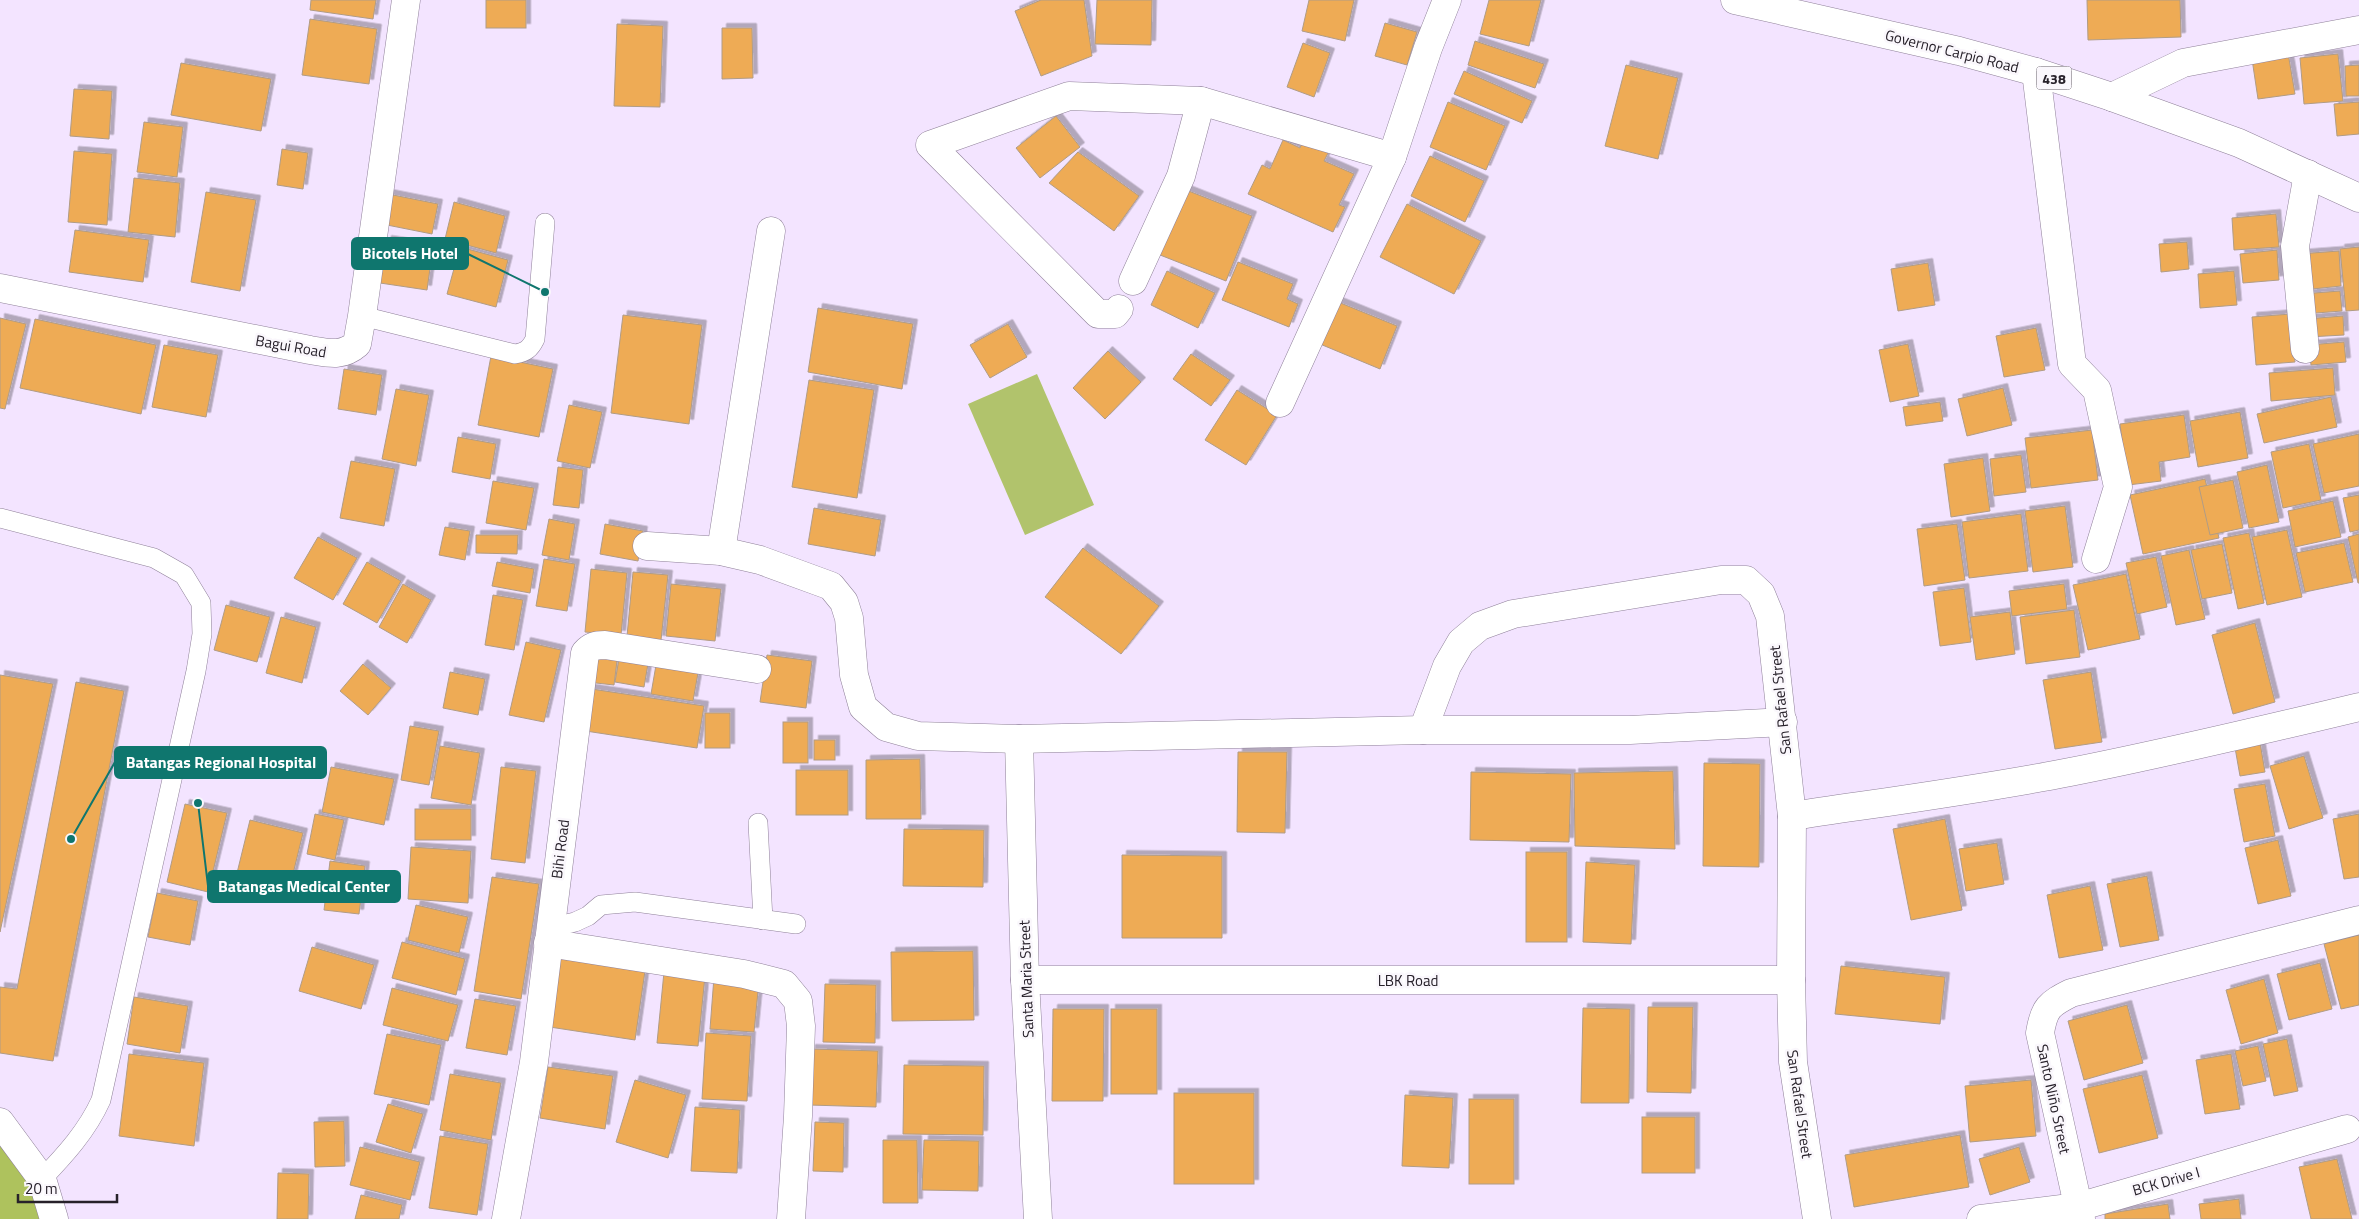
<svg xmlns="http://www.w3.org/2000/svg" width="2359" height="1219" font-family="'Titillium Web',sans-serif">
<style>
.green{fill:#b1c36c}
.forest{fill:#aec25d}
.building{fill:#eeab55;stroke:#b09c86;filter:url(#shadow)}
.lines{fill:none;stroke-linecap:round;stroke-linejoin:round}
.service-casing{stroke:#8f8199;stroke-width:20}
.minor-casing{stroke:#8f8199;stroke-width:29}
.primary-casing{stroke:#8f8199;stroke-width:29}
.service{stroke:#fff;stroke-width:19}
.minor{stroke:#fff;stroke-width:28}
.primary{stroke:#fff;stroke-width:28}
.labels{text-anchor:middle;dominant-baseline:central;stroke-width:5;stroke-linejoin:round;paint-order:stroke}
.shield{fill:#faf7fc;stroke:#666169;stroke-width:1}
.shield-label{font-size:14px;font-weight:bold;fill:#27212a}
.street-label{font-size:15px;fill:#27212a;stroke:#faf7fc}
.leader{fill:none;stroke:#0f766e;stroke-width:2}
.callout-dot{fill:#0f766e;stroke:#faf7fc;stroke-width:2}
.callout{fill:#0f766e;stroke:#0f766e;stroke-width:2}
.callout-label{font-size:16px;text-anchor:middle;font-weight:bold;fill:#fff}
</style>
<defs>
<filter id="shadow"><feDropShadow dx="4.5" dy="-4.5" stdDeviation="0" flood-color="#0004"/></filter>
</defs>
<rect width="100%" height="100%" fill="#f3e4ff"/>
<!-- green -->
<path class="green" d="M1037 374 1094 505 1025 535 968 404Z"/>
<!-- forest -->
<path class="forest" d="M0 1133 15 1150 44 1219H0Z"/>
<!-- building -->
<g class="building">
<path d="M311 0H376L373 19 310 10Z"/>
<rect x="486" y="0" width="40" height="28"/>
<path d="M1041 0H1084L1092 56 1041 76 1015 11Z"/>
<path d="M1097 0H1152L1151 45 1095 44Z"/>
<path d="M1309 0H1354L1345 41 1302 31Z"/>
<path d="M1489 0H1541L1529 46 1480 34Z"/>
<path d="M2087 0H2180L2181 37 2088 40Z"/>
<path d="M310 19 377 29 369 84 302 75Z"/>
<path d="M1385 23 1417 32 1407 65 1375 56Z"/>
<path d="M617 24 663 26 660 107 614 106Z"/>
<path d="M722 28H752L753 78 722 79Z"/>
<path d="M1475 41 1544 64 1535 88 1468 65Z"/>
<path d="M1303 43 1330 53 1314 97 1287 87Z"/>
<path d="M2288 53 2295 94 2258 99 2252 59Z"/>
<path d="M2338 54 2343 101 2304 104 2300 58Z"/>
<path d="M181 63 271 79 261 131 171 115Z"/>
<path d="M1626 65 1678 78 1658 159 1605 146Z"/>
<path d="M2359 65V96H2346L2345 66Z"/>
<path d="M1464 71 1532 101 1522 123 1454 94Z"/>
<path d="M74 89 112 91 109 139 70 136Z"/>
<path d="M1448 102 1505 126 1486 170 1430 147Z"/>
<path d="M2359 102V134L2337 136 2334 104Z"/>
<path d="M1056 116 1080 147 1040 178 1016 148Z"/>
<path d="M144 122 183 127 177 177 137 172Z"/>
<path d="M1283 140 1300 148 1303 140 1329 151 1324 161 1354 174 1339 205 1345 207 1333 232 1248 194 1262 165 1270 169Z"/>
<path d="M282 149 308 153 303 189 277 185Z"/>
<path d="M74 151 112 154 107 225 68 222Z"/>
<path d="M1078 152 1139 196 1114 231 1049 183Z"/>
<path d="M1430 156 1484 181 1465 222 1411 196Z"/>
<path d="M134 178 180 183 175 237 128 232Z"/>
<path d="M1181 188 1252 216 1226 281 1155 253Z"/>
<path d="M206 192 256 200 240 291 191 282Z"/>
<path d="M388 194 438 204 432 234 382 224Z"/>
<path d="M454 202 505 216 496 253 445 239Z"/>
<path d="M1407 204 1481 241 1454 294 1380 257Z"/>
<path d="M2276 214 2279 247 2234 250 2232 218Z"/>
<path d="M75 230 149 240 143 282 69 272Z"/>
<path d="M387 240 433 247 427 290 380 283Z"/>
<path d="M2187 242 2189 269 2161 272 2159 244Z"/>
<path d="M460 247 508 260 496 307 447 294Z"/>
<path d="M2359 247V310L2346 311 2340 249Z"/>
<path d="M2277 250 2279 280 2243 283 2240 254Z"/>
<path d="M2339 251 2341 286 2303 290 2299 254Z"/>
<path d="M1238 262 1293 284 1287 299 1298 304 1289 327 1222 300Z"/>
<path d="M1928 263 1935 305 1898 311 1891 269Z"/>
<path d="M1167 271 1215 293 1198 328 1151 305Z"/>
<path d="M2234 271 2237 305 2200 308 2198 274Z"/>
<path d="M2340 291 2342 311 2303 314 2302 294Z"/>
<path d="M1338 302 1397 326 1380 369 1320 344Z"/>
<path d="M818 308 913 324 902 389 808 372Z"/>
<path d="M2291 314 2295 362 2256 365 2252 317Z"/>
<path d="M623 315 702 325 689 424 611 413Z"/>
<path d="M2343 316 2344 335 2308 337 2306 319Z"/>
<path d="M0 318 26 324 5 409 0 408Z"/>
<path d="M35 319 156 345 141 414 20 388Z"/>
<path d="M1008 324 1027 357 990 378 970 345Z"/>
<path d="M2036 328 2045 370 2004 377 1996 336Z"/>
<path d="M2344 342 2346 362 2311 365 2309 345Z"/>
<path d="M1908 344 1919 396 1890 402 1879 350Z"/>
<path d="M164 345 218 355 206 417 152 407Z"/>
<path d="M1108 351 1141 382 1105 419 1073 388Z"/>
<path d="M1191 354 1230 380 1211 406 1173 379Z"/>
<path d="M491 356 553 369 539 437 478 425Z"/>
<path d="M2333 368 2335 395 2271 401 2269 373Z"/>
<path d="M344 369 382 375 376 415 338 409Z"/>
<path d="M809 380 874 390 857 498 792 487Z"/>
<path d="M2003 388 2012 425 1967 436 1958 399Z"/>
<path d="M396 389 429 395 416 466 382 459Z"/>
<path d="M1237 390 1277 415 1246 465 1205 440Z"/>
<path d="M2331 397 2337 427 2264 443 2257 414Z"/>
<path d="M1940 402 1943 421 1906 426 1903 407Z"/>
<path d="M569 405 602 412 590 468 557 461Z"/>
<path d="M2240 412 2248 458 2198 467 2190 421Z"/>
<path d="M2184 415 2190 457 2159 462 2161 481 2128 485 2120 424Z"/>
<path d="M2092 430 2098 480 2031 488 2025 438Z"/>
<path d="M2359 434V486L2324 493 2313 444Z"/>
<path d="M458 437 496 444 490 479 452 472Z"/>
<path d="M2309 444 2321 500 2283 508 2271 452Z"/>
<path d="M2021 455 2026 492 1994 496 1990 459Z"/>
<path d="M1983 458 1990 511 1951 517 1944 464Z"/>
<path d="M351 461 395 469 384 526 340 518Z"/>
<path d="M2267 465 2279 522 2249 528 2237 472Z"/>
<path d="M558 467 583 470 579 508 553 505Z"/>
<path d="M2205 479 2219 538 2143 554 2130 495Z"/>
<path d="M2233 480 2243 528 2210 535 2199 487Z"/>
<path d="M493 481 534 488 526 530 486 523Z"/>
<path d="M2359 495V530L2350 532 2343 498Z"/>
<path d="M2333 501 2341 537 2295 547 2288 511Z"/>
<path d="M2065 506 2073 567 2033 572 2025 511Z"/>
<path d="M814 508 881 520 875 556 808 544Z"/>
<path d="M2021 514 2028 571 1969 578 1962 522Z"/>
<path d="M549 519 575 524 569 560 542 555Z"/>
<path d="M605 524 643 531 638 561 600 554Z"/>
<path d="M1957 524 1965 580 1924 586 1917 529Z"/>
<path d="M445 527 470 531 465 560 439 555Z"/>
<path d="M2287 530 2302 597 2267 605 2252 537Z"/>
<path d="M2249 533 2264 603 2238 609 2223 538Z"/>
<path d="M2359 534V583H2358L2348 537Z"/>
<path d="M476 535H518L517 554 476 553Z"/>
<path d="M318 537 357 558 333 600 294 578Z"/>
<path d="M2344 543 2353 582 2305 592 2296 553Z"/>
<path d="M2222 544 2232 593 2202 599 2191 550Z"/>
<path d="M1083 548 1159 606 1121 654 1045 597Z"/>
<path d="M2189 550 2205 619 2176 625 2161 556Z"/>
<path d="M2156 557 2167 607 2137 614 2126 563Z"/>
<path d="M544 559 575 564 567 611 536 606Z"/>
<path d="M367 562 401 581 377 623 343 604Z"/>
<path d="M497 562 534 569 530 593 492 586Z"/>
<path d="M591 569 627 573 621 635 585 632Z"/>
<path d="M633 572 668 575 661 640 627 636Z"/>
<path d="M2126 574 2140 639 2088 650 2073 585Z"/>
<path d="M403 584 431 600 407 643 379 627Z"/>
<path d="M671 584 721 589 715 641 666 636Z"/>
<path d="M2064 584 2067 609 2012 616 2009 591Z"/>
<path d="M1964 588 1971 642 1940 646 1933 592Z"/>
<path d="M493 595 523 600 514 650 485 645Z"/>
<path d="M226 605 270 617 257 662 214 650Z"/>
<path d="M2074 610 2080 657 2026 664 2020 617Z"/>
<path d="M2010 612 2015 654 1976 660 1970 617Z"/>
<path d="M281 617 316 627 302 683 266 673Z"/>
<path d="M2255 623 2275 702 2233 714 2212 635Z"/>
<path d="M526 642 561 650 544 722 509 715Z"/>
<path d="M591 650 618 653 614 685 587 682Z"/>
<path d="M620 653 649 658 644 687 615 682Z"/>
<path d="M767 655 812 661 806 708 760 702Z"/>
<path d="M363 664 391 688 368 715 340 691Z"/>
<path d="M656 665 698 673 693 701 651 694Z"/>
<path d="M450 672 485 679 478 715 443 708Z"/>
<path d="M2091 672 2102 742 2055 749 2043 680Z"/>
<path d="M0 675 53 684 0 932Z"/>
<path d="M76 682 124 691 53 1061 0 1053V987L17 989Z"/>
<path d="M585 688 704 706 697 748 579 730Z"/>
<rect x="705" y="713" width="25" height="35"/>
<rect x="783" y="722" width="25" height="41"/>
<path d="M410 726 439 731 429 785 401 780Z"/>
<path d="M2259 737 2265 772 2240 776 2234 742Z"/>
<rect x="814" y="740" width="21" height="20"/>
<path d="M440 746 480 753 471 805 431 798Z"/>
<path d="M1238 752H1287L1285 833 1237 832Z"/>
<path d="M2304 756 2323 818 2289 829 2270 766Z"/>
<path d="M920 759 921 819H866V760Z"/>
<path d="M1704 763 1760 764 1759 867 1703 866Z"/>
<path d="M331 767 394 779 384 825 322 812Z"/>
<path d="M501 767 536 771 525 863 491 859Z"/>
<rect x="796" y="770" width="52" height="45"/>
<path d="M1673 771 1675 849 1575 846 1574 773Z"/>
<path d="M1471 772 1571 774 1569 842 1470 840Z"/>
<path d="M2265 784 2275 836 2244 842 2234 789Z"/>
<path d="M185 804 227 813 208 892 167 882Z"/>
<rect x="415" y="809" width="56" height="31"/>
<path d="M315 814 344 820 335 860 307 854Z"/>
<path d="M2359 814V877L2344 879 2333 819Z"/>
<path d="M1945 819 1962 910 1911 920 1893 829Z"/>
<path d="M250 820 303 833 290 886 237 873Z"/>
<path d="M904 829 984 830 983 887 903 886Z"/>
<path d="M2278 840 2291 896 2258 904 2245 848Z"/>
<path d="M1997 843 2004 884 1966 891 1959 849Z"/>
<path d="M411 847 471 851 468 903 408 899Z"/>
<rect x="1526" y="852" width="41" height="90"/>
<path d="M1122 855 1222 856V938H1122Z"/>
<path d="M330 861 365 866 359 914 324 910Z"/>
<path d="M1586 862 1635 865 1631 944 1583 942Z"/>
<path d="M2147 876 2159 940 2120 947 2107 884Z"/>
<path d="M492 877 539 884 521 999 474 991Z"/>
<path d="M2090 886 2103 950 2059 958 2047 895Z"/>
<path d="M157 893 198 901 190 945 148 937Z"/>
<path d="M416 905 468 917 459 953 408 940Z"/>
<path d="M2359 935V1005L2341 1009 2324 944Z"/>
<path d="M402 942 465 959 456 995 392 978Z"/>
<path d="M312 947 374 965 361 1009 299 991Z"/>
<path d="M555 950 646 964 635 1040 543 1026Z"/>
<path d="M973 951 974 1020 892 1021 891 952Z"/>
<path d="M2320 963 2332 1009 2289 1020 2277 974Z"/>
<path d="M1841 966 1945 977 1940 1024 1835 1014Z"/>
<path d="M664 972 705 976 698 1046 657 1043Z"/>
<path d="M714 977 759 981 754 1032 710 1029Z"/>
<path d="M2264 979 2278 1033 2241 1044 2226 990Z"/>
<path d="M825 984 876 985 875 1043 823 1042Z"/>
<path d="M392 988 458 1005 448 1041 383 1025Z"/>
<path d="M134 997 188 1006 180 1053 127 1044Z"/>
<path d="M475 999 516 1006 507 1055 466 1048Z"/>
<path d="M2127 1005 2143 1063 2084 1080 2068 1021Z"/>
<path d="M1648 1007H1693L1691 1093 1647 1092Z"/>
<path d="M1583 1008 1630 1009 1629 1103H1581Z"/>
<path d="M1053 1009H1104L1103 1101H1052Z"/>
<rect x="1111" y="1009" width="46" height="85"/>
<path d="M706 1033 751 1036 747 1101 702 1099Z"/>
<path d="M387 1034 441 1045 429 1105 374 1094Z"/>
<path d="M2287 1039 2298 1091 2274 1096 2263 1044Z"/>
<path d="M2258 1046 2266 1081 2243 1086 2235 1051Z"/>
<path d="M811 1049 878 1051 876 1107 809 1105Z"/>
<path d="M129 1054 204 1063 194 1146 119 1136Z"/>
<path d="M2231 1054 2240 1109 2205 1114 2196 1060Z"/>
<path d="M904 1065 984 1066 983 1135 903 1134Z"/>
<path d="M548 1067 613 1076 605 1129 540 1118Z"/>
<path d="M450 1074 501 1083 491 1140 440 1130Z"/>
<path d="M2142 1075 2158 1138 2099 1153 2083 1089Z"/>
<path d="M635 1080 686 1095 668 1158 616 1142Z"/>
<path d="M2031 1080 2036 1136 1970 1142 1965 1086Z"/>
<rect x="1174" y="1093" width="80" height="91"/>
<path d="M1405 1095 1453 1098 1449 1168 1402 1166Z"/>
<rect x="1469" y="1099" width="45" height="85"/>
<path d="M388 1104 423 1114 411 1153 376 1142Z"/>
<path d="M695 1107 740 1110 737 1173 691 1171Z"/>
<rect x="1642" y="1117" width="53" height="56"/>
<path d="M344 1121 345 1166 315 1167 314 1122Z"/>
<path d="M815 1122 844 1123 843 1172 813 1171Z"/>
<path d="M1960 1135 1969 1187 1854 1207 1845 1155Z"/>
<path d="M440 1136 488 1144 477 1215 429 1208Z"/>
<path d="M883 1140H917L918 1203H883Z"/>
<path d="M924 1140 979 1141 978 1191 922 1190Z"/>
<path d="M360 1147 420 1162 410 1200 350 1185Z"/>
<path d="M2019 1147 2030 1182 1990 1195 1979 1159Z"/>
<path d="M2337 1159 2352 1219H2311L2299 1167Z"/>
<path d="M278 1173 309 1174 308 1219H277Z"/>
<path d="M361 1195 402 1205 399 1219H355Z"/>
<path d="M2239 1199 2241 1219H2201L2199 1204Z"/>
<path d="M2168 1204 2170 1219H2105V1214Z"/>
</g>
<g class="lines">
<!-- service casing -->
<g class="service-casing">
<g id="service">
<path d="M362 316 515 354C526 352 530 349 535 339L545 223"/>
<path d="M0 518 154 558 184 575 201 603 202 634 196 671 101 1100C87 1131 65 1155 42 1179"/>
<path d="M758 823 763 920"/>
<path d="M550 928 575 922 588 916 601 905 635 902 796 924"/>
</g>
</g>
<!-- minor casing -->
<g class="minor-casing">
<g id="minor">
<path d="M2036 72 2072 364 2097 390 2118 487 2096 559"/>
<path d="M2112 97 2183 63 2359 30"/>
<path d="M1133 281 1181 176 1201 101"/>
<path d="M0 288 310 350C329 353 342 357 357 344L362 316 406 0"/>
<path d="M1119 309 1115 314H1098L930 145 1069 96 1201 101 1392 157 1428 48 1447 0"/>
<path d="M2305 349 2295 246 2308 174"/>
<path d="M1280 403 1392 157"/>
<path d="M647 546 721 551 760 560 831 586 844 602 849 618 854 675 863 707 886 727 918 736 1019 739 1423 730H1630L1783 722"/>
<path d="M721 551 771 231"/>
<path d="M1423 730 1447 666 1461 642 1480 626 1513 614 1721 580H1746L1761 594 1770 616 1792 816 1791 980 1793 1062 1817 1219"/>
<path d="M1019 739 1025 980 1038 1219"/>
<path d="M1792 816C1885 802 1978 790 2070 772 2167 753 2263 730 2359 707"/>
<path d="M548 943 744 974 784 984 798 1001 801 1026 798 1116 791 1219"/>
<path d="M1025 980H1791"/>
<path d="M0 1122 42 1179 54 1219"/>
<path d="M506 1219 534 1062 585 653C591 646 596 645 605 645L757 669"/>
<path d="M1981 1219 2078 1207 2347 1129"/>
<path d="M2081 1219 2040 1033C2044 1008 2049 1004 2071 993L2359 920"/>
</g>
</g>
<!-- primary casing -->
<g class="primary-casing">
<path id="primary" d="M1735 0 1959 51 2036 72 2112 97 2239 143 2359 198"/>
</g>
<!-- service -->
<use href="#service" class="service"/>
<!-- minor -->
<use href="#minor" class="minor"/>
<!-- primary -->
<use href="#primary" class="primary"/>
</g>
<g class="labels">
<!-- shield labels -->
<rect class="shield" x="2036.5" y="66.5" width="35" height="23" rx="4"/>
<g class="shield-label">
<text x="2054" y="78">438</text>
</g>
<!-- street labels -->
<g class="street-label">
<text transform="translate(1952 51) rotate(14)">Governor Carpio Road</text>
<text transform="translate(291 346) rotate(10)">Bagui Road</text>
<text transform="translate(1780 700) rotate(-96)">San Rafael Street</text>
<text transform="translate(560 849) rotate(-83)">Bihi Road</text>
<text transform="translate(1026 979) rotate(-92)">Santa Maria Street</text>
<text x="1408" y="980">LBK Road</text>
<text transform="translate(2054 1099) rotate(78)">Santo Niño Street</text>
<text transform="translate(1800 1104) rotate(82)">San Rafael Street</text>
<text transform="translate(2166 1181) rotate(-16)">BCK Drive I</text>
</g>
</g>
<!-- callouts -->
<path class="leader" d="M545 292L468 254M71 839L115 762M198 803L208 886"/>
<g class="callout-dot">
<circle cx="545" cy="292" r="5"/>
<circle cx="71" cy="839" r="5"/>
<circle cx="198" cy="803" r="5"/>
</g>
<g class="callout">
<rect x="352" y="238" width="116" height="31" rx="5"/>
<rect x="115" y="747" width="211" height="31" rx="5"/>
<rect x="208" y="871" width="192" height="31" rx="5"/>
</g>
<g class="callout-label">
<text x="410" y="259">Bicotels Hotel</text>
<text x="221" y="768">Batangas Regional Hospital</text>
<text x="304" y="892">Batangas Medical Center</text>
</g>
<!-- scale -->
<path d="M18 1194v8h99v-8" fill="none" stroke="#27212a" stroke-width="2.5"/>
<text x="25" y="1194" font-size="15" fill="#27212a" stroke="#faf7fc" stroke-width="4" paint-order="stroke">20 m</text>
</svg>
